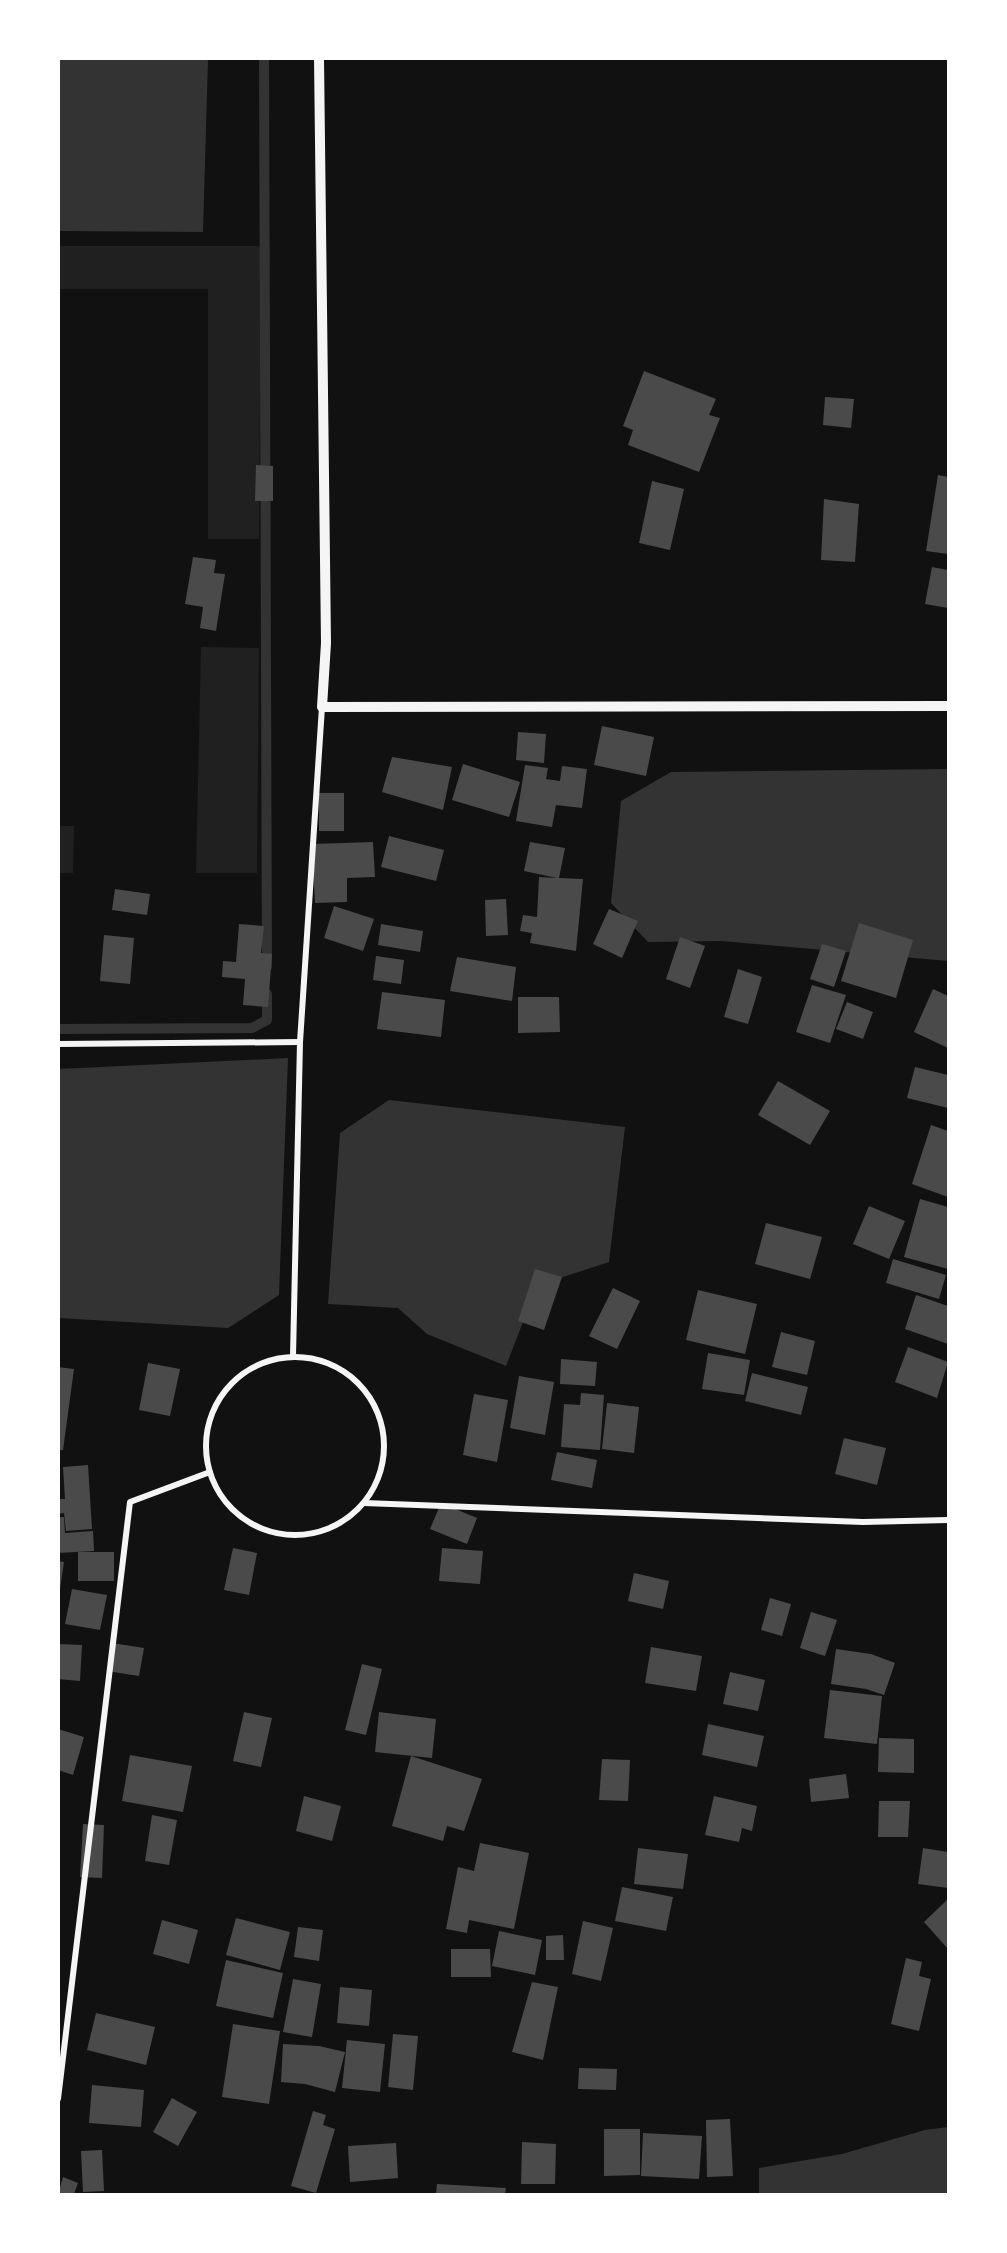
<svg xmlns="http://www.w3.org/2000/svg" width="1007" height="2253" font-family="'Titillium Web',sans-serif">
<style>
.green{fill:#202020}
.water{fill:#333}
.lines{fill:none;stroke-linecap:round;stroke-linejoin:round}
.stream{stroke:#333;stroke-width:10}
.building{fill:#4a4a4a}
.minor{stroke:#f5f5f5;stroke-width:6}
.tertiary{stroke:#f5f5f5;stroke-width:10}
</style>
<rect width="100%" height="100%" fill="#111"/>
<!-- green -->
<g class="green">
<path d="M58 246H261L259 539H208V289H59Z"/>
<path d="M201 647 259 648 257 873H196Z"/>
<path d="M59 826H74L73 873H59Z"/>
</g>
<!-- water -->
<g class="water">
<path d="M59 58 208 59 203 232 59 231Z"/>
<path d="M948 769V961L721 941 648 942 611 903 621 801 671 772Z"/>
<path d="M288 1058 279 1295 228 1328 59 1318V1069Z"/>
<path d="M389 1100 625 1127 609 1262 551 1281 523 1322 506 1366 427 1334 398 1308 328 1304 340 1133Z"/>
<path d="M948 2127V2194H759V2168L842 2154 925 2130Z"/>
</g>
<g class="lines">
<!-- stream -->
<g class="stream">
<path d="M264 58 267 967"/>
<path d="M58 1029 252 1028 267 1020V994"/>
</g>
</g>
<!-- building -->
<g class="building">
<path d="M644 371 716 399 709 415 720 418 699 472 628 445 633 430 623 426Z"/>
<path d="M825 397 854 399 851 428 823 425Z"/>
<path d="M256 465 273 466V501H255Z"/>
<path d="M938 475 948 477V554L926 551Z"/>
<path d="M652 481 684 489 670 550 639 543Z"/>
<path d="M824 499 859 504 855 562 821 560Z"/>
<path d="M193 557 216 560 214 573 225 574 216 631 200 628 203 607 185 604Z"/>
<path d="M932 567 948 570V608L925 604Z"/>
<path d="M602 726 654 737 646 776 594 765Z"/>
<path d="M518 732 546 734 544 763 516 760Z"/>
<path d="M392 757 452 767 443 810 382 792Z"/>
<path d="M463 764 520 782 509 817 452 800Z"/>
<path d="M525 765 548 768 546 779 560 781 562 766 587 769 582 808 556 805 552 827 516 821Z"/>
<rect x="319" y="793" width="25" height="38"/>
<path d="M389 836 444 850 436 881 381 867Z"/>
<path d="M373 842 375 877 347 878V902L315 903 312 844Z"/>
<path d="M530 842 565 848 559 878 583 879 576 951 530 943 532 933 520 931 523 915 537 917 539 877 557 878 524 871Z"/>
<path d="M115 889 150 894 147 915 112 910Z"/>
<path d="M506 899 508 935 486 936 485 900Z"/>
<path d="M334 906 374 919 363 951 324 938Z"/>
<path d="M609 909 638 921 622 958 593 944Z"/>
<path d="M859 923 913 940 896 998 841 981Z"/>
<path d="M239 924 264 926 261 953 272 954 268 1007 243 1005 245 979 222 977 223 961 236 962Z"/>
<path d="M381 924 423 931 420 952 378 945Z"/>
<path d="M104 935 134 938 130 984 100 981Z"/>
<path d="M680 937 705 946 690 988 666 979Z"/>
<path d="M822 944 846 951 834 987 810 979Z"/>
<path d="M376 956 404 960 401 984 373 980Z"/>
<path d="M457 957 516 967 512 1001 450 991Z"/>
<path d="M738 969 762 977 748 1024 724 1017Z"/>
<path d="M812 985 846 995 830 1043 796 1032Z"/>
<path d="M933 989 948 996V1048L914 1032Z"/>
<path d="M382 992 445 1000 441 1037 377 1029Z"/>
<path d="M518 997H559L560 1032 518 1033Z"/>
<path d="M847 1002 873 1012 863 1039 836 1029Z"/>
<path d="M915 1067 948 1075V1108L907 1098Z"/>
<path d="M778 1081 830 1111 810 1145 758 1115Z"/>
<path d="M931 1125 948 1131V1197L912 1184Z"/>
<path d="M920 1199 948 1207V1269L904 1257Z"/>
<path d="M869 1206 905 1221 889 1259 853 1244Z"/>
<path d="M766 1223 822 1237 810 1279 755 1264Z"/>
<path d="M893 1259 946 1275 939 1299 886 1283Z"/>
<path d="M535 1269 562 1277 544 1330 518 1321Z"/>
<path d="M613 1288 640 1301 617 1349 589 1336Z"/>
<path d="M698 1290 757 1304 745 1354 686 1340Z"/>
<path d="M916 1295 948 1306V1344L905 1329Z"/>
<path d="M781 1332 815 1341 807 1375 772 1367Z"/>
<path d="M908 1347 948 1362 937 1398 895 1382Z"/>
<path d="M708 1353 750 1360 744 1395 702 1389Z"/>
<path d="M561 1359 597 1362 595 1386 560 1384Z"/>
<path d="M148 1363 180 1369 170 1416 139 1410Z"/>
<path d="M58 1367 74 1369 63 1450H58Z"/>
<path d="M752 1373 808 1387 801 1415 745 1401Z"/>
<path d="M519 1376 554 1382 545 1435 510 1428Z"/>
<path d="M581 1393 604 1395 600 1450 561 1447 564 1404 580 1405Z"/>
<path d="M474 1394 508 1400 497 1462 463 1455Z"/>
<path d="M607 1403 639 1407 634 1453 602 1449Z"/>
<path d="M844 1438 886 1448 877 1485 835 1474Z"/>
<path d="M557 1452 597 1460 592 1488 551 1480Z"/>
<path d="M88 1465 92 1529 66 1531 64 1513 58 1514V1499H65L63 1467Z"/>
<path d="M441 1503 477 1518 467 1544 430 1529Z"/>
<path d="M58 1517H64L65 1533 93 1531 94 1551 58 1553Z"/>
<path d="M233 1548 257 1553 249 1595 224 1590Z"/>
<path d="M442 1548 483 1551 480 1584 439 1581Z"/>
<rect x="78" y="1552" width="36" height="29"/>
<path d="M58 1561 64 1562 60 1589H58Z"/>
<path d="M634 1573 669 1581 663 1609 628 1601Z"/>
<path d="M72 1589 107 1595 100 1630 65 1624Z"/>
<path d="M770 1598 791 1604 782 1636 761 1630Z"/>
<path d="M811 1612 837 1620 825 1656 800 1648Z"/>
<path d="M112 1643 144 1648 139 1676 107 1671Z"/>
<path d="M58 1644 82 1645 80 1681 58 1679Z"/>
<path d="M651 1647 702 1656 696 1691 645 1683Z"/>
<path d="M836 1649 871 1654 895 1663 884 1695 866 1689 831 1684Z"/>
<path d="M362 1664 382 1669 366 1735 345 1730Z"/>
<path d="M730 1672 765 1680 758 1711 723 1704Z"/>
<path d="M830 1690 882 1696 877 1744 824 1738Z"/>
<path d="M244 1712 272 1718 261 1767 233 1761Z"/>
<path d="M379 1712 436 1719 432 1758 375 1752Z"/>
<path d="M708 1724 764 1736 757 1767 702 1755Z"/>
<path d="M58 1729 84 1737 73 1775 58 1770Z"/>
<path d="M879 1738 914 1739V1773L878 1772Z"/>
<path d="M130 1755 192 1766 183 1812 122 1801Z"/>
<path d="M411 1756 482 1779 464 1831 447 1826 443 1841 392 1826Z"/>
<path d="M602 1759 630 1760 628 1801 599 1800Z"/>
<path d="M846 1774 849 1798 811 1802 809 1779Z"/>
<path d="M304 1796 341 1806 332 1841 296 1831Z"/>
<path d="M714 1796 757 1806 752 1831 742 1828 739 1842 705 1835Z"/>
<path d="M879 1801H910L908 1837H878Z"/>
<path d="M152 1815 177 1820 169 1865 145 1861Z"/>
<path d="M83 1824 104 1825 102 1878 80 1877Z"/>
<path d="M480 1843 529 1853 514 1929 469 1920 467 1933 446 1929 458 1867 474 1871Z"/>
<path d="M638 1848 688 1854 683 1889 634 1884Z"/>
<path d="M923 1848 948 1852V1888L918 1884Z"/>
<path d="M622 1887 673 1897 666 1931 615 1921Z"/>
<path d="M948 1899V1949L924 1922Z"/>
<path d="M236 1918 290 1932 280 1970 226 1955Z"/>
<path d="M162 1920 198 1930 189 1964 153 1954Z"/>
<path d="M583 1921 613 1928 601 1981 572 1974Z"/>
<path d="M298 1927 323 1930 319 1961 294 1957Z"/>
<path d="M499 1931 542 1940 535 1975 492 1966Z"/>
<path d="M563 1935 564 1960H546V1936Z"/>
<path d="M451 1949H490L491 1977H451Z"/>
<path d="M906 1958 922 1962 919 1976 931 1979 919 2031 891 2024Z"/>
<path d="M226 1960 283 1973 273 2018 216 2006Z"/>
<path d="M293 1979 321 1984 312 2037 283 2032Z"/>
<path d="M532 1982 558 1987 543 2060 512 2052Z"/>
<path d="M340 1987 372 1990 369 2026 337 2023Z"/>
<path d="M96 2013 155 2027 146 2065 87 2050Z"/>
<path d="M233 2024 280 2031 269 2104 222 2097Z"/>
<path d="M393 2034 418 2036 413 2090 388 2087Z"/>
<path d="M347 2040 385 2044 380 2092 342 2088Z"/>
<path d="M283 2044 319 2046 345 2052 335 2092 305 2084 281 2082Z"/>
<path d="M579 2068 617 2069 616 2090 578 2089Z"/>
<path d="M92 2085 144 2090 141 2127 89 2123Z"/>
<path d="M172 2098 197 2112 178 2146 153 2132Z"/>
<path d="M313 2111 326 2115 323 2125 335 2129 316 2193 291 2186Z"/>
<path d="M730 2119 733 2176 707 2177 706 2120Z"/>
<path d="M604 2129H640V2175L604 2176Z"/>
<path d="M643 2133 702 2136 699 2179 641 2176Z"/>
<path d="M522 2142 556 2144 555 2184H521Z"/>
<path d="M396 2143 398 2178 350 2182 348 2146Z"/>
<path d="M102 2150 104 2191 83 2192 81 2151Z"/>
<path d="M63 2177 78 2183 74 2194H58Z"/>
<path d="M437 2184 506 2188 505 2194H436Z"/>
</g>
<g class="lines">
<!-- minor -->
<g class="minor">
<path d="M58 1044 300 1042"/>
<path d="M293 1356 300 1042 322 707"/>
<circle cx="295" cy="1446" r="89"/>
<path d="M364 1503 863 1522 948 1520"/>
<path d="M58 2099 130 1502 210 1472"/>
</g>
<!-- tertiary -->
<path class="tertiary" d="M319 58 326 643 322 707 948 706"/>
</g>
<!-- border -->
<rect width="1007" height="2253" fill="none" stroke="#ffffff" stroke-width="120"/>
</svg>
